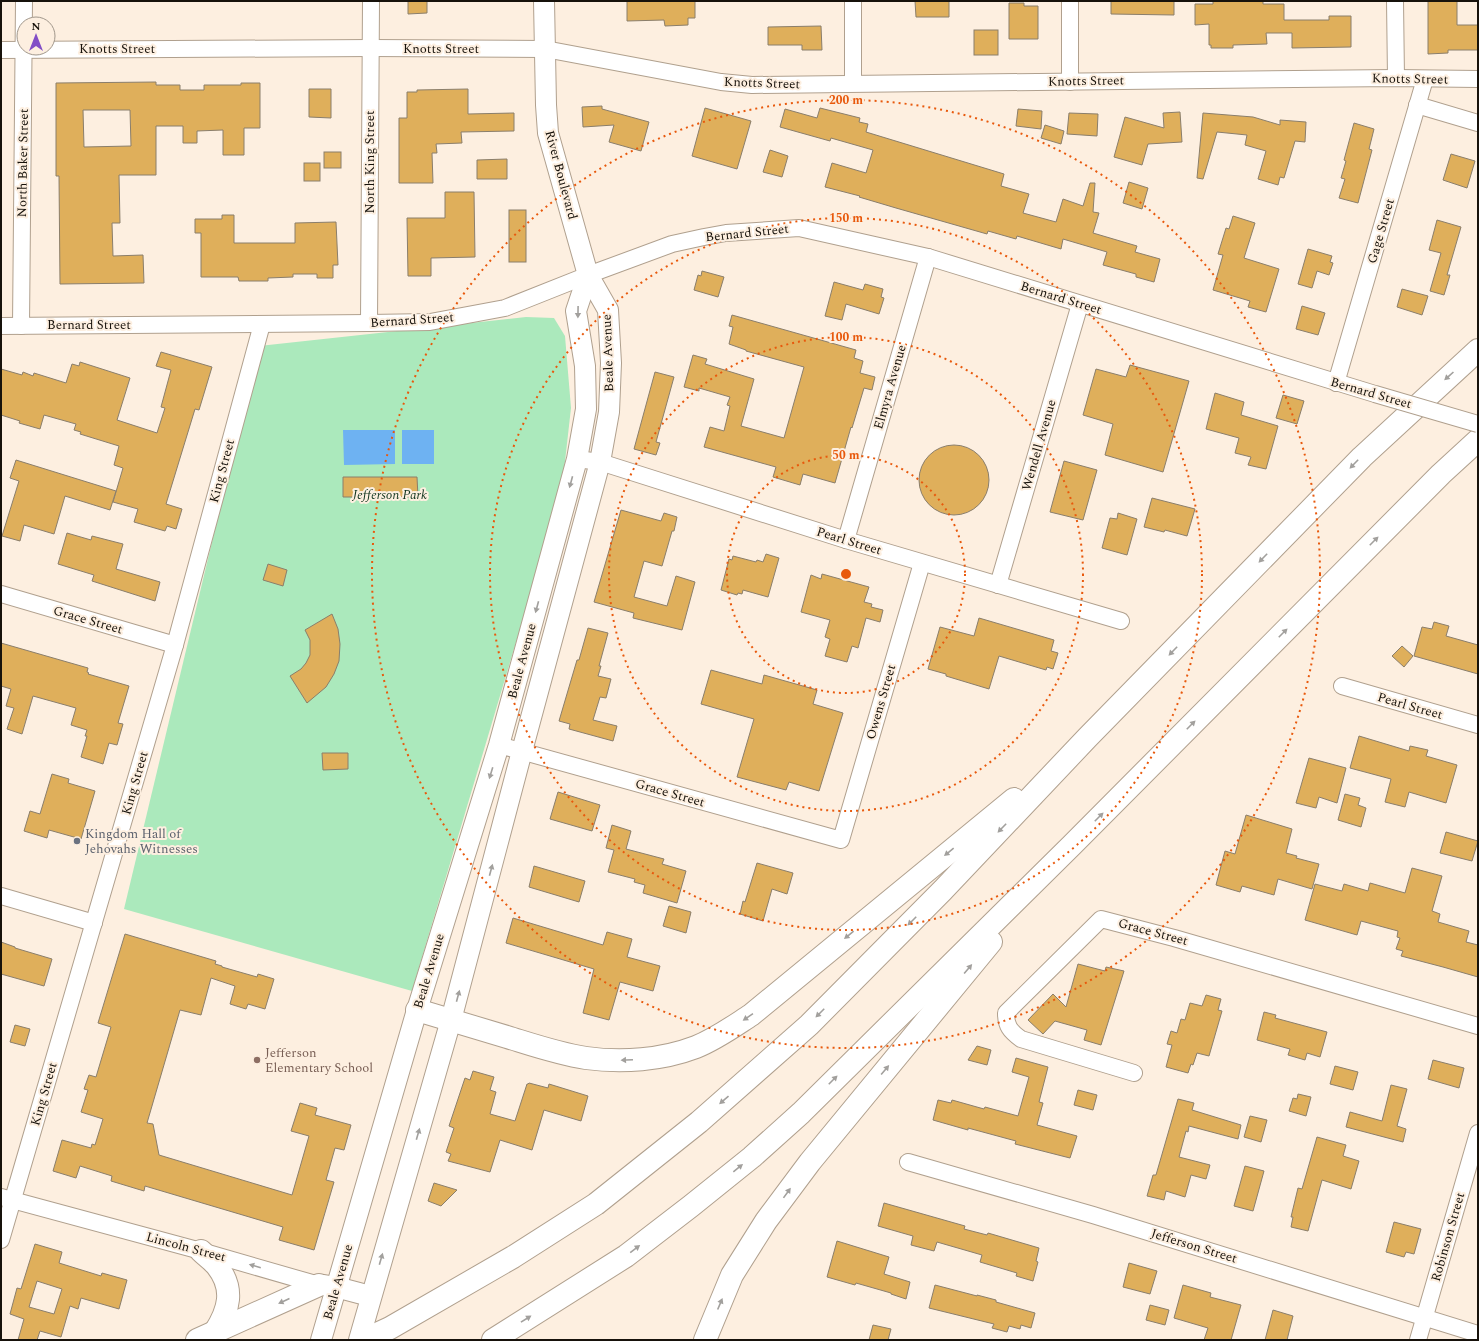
<svg xmlns="http://www.w3.org/2000/svg" width="1479" height="1341" font-family="Spectral,serif">
<style>
.park{fill:#abe9bc}
.water{fill:#6eb2f2}
.building{fill:#dfaf5b;stroke:#8a7e6b;fill-rule:evenodd}
.lines{fill:none;stroke-linecap:round;stroke-linejoin:round}
.minor-casing{stroke:#b0a08e;stroke-width:18}
.major-casing{stroke:#b0a08e;stroke-width:22}
.highway-casing{stroke:#b0a08e;stroke-width:24}
.minor{stroke:#fff;stroke-width:16}
.major{stroke:#fff;stroke-width:20}
.highway{stroke:#fff;stroke-width:22}
.minor-bridge-casing{stroke:#b0a08e;stroke-width:18;stroke-linecap:butt}
.minor-bridge{stroke:#fff;stroke-width:16}
.oneway{fill:#a2a09d}
.ring{fill:none;stroke:#e8590c;stroke-width:2;stroke-dasharray:2 4}
.worship-dot{fill:#6b7280;stroke:#fdefe0;stroke-width:1.5}
.education-dot{fill:#8d6e63;stroke:#fdefe0;stroke-width:1.5}
.labels{text-anchor:middle;dominant-baseline:central;stroke-width:4;stroke-linejoin:round;paint-order:stroke}
.street-label{font-size:13px;fill:#17120b;stroke:#fdefe0}
.park-label{font-size:13px;font-style:italic;fill:#11341d;stroke:#fdefe0}
.worship-label{font-size:13px;fill:#5b616d;stroke:#fdefe0;text-anchor:start}
.education-label{font-size:13px;fill:#785e54;stroke:#fdefe0;text-anchor:start}
.centre{fill:#e8590c;stroke:#fdefe0;stroke-width:2}
.ring-label{font-size:12px;text-anchor:middle;font-weight:bold;fill:#e8590c;stroke:#fdefe0;stroke-width:4;stroke-linejoin:round;paint-order:stroke}
</style>
<rect width="100%" height="100%" fill="#fdefe0"/>
<!-- park -->
<path class="park" d="M526 317 554 318 565 336 571 408 562 488 412 991 124 909 259 346Z"/>
<!-- water -->
<g class="water">
<path d="M343 430H395V464L344 465Z"/>
<rect x="402" y="430" width="32" height="34"/>
</g>
<!-- building -->
<g class="building">
<path d="M408 1H427V13L408 14Z"/>
<path d="M627 1H695V18H688V25L665 26 664 20 627 21Z"/>
<path d="M915 1H949V17H916Z"/>
<path d="M1111 1H1174V15L1111 14Z"/>
<path d="M1213 1H1263V4H1284V20H1329V16H1351V47L1292 48V33H1266L1267 44 1233 45V48H1211V45H1209V24L1195 25V4H1213Z"/>
<path d="M1428 1H1457V25H1478V50H1448V53L1428 54Z"/>
<path d="M1009 3H1024V6H1038V39H1009Z"/>
<path d="M821 26 822 50H802V45H768V27Z"/>
<rect x="974" y="30" width="24" height="25"/>
<path d="M156 82V85H180V90H204V85H241V83H260V128H244V155H223V130L197 131V143H183V126H156V175H119L120 223H112L113 256 143 255 144 283 60 284 59 176H56V83ZM83 110H130L131 146 84 147Z"/>
<path d="M309 89H331V118L309 117Z"/>
<path d="M468 89V114L514 113V131L461 132 462 143 436 144 437 153H432L433 183H399V118H407V92H417V90Z"/>
<path d="M602 106V109L649 122 641 151 609 142 614 125 583 127 582 107Z"/>
<path d="M705 108 751 121 737 169 692 156Z"/>
<path d="M820 108 860 118 859 122 868 124 866 132 1004 174 1001 186 1029 194 1023 213 1056 222 1063 199 1083 206 1090 183H1095L1093 212 1099 213 1093 233 1137 246 1135 252 1160 259 1154 282 1136 277V274L1103 265 1107 252 1063 239 1061 249 1017 236 1016 239 988 231 987 234 896 208 859 197 860 196 825 187 832 163 866 173 873 150 831 138 830 141 780 127 785 109 817 118Z"/>
<path d="M1018 109 1042 111 1041 129 1016 126Z"/>
<path d="M1180 112 1182 142 1148 144 1142 165 1114 157 1125 117 1164 128 1163 113Z"/>
<path d="M1069 113 1098 114 1097 136 1067 134Z"/>
<path d="M1203 113 1253 117 1280 125V120L1306 122 1305 142 1295 141 1284 178 1280 177 1278 185 1258 179 1266 151 1245 145 1247 135 1217 132 1203 179 1197 178Z"/>
<path d="M1354 123 1374 129 1369 149 1372 150 1358 203 1339 198 1345 179 1341 178 1346 161 1344 160Z"/>
<path d="M1045 125 1064 131 1061 144 1041 138Z"/>
<path d="M770 150 788 156 782 177 763 172Z"/>
<rect x="324" y="152" width="17" height="16"/>
<path d="M1451 154 1475 161 1467 188 1443 180Z"/>
<path d="M507 159V179H477V160Z"/>
<rect x="304" y="163" width="16" height="18"/>
<path d="M1129 182 1148 188 1142 209 1123 203Z"/>
<path d="M445 192H474L475 257 431 258V276H408L407 218H445Z"/>
<rect x="509" y="210" width="17" height="52"/>
<path d="M222 215H234V243H295V223L336 222 338 265H333V278H317V274H293V277L268 278V281H239L238 277H201V233H195V219H222Z"/>
<path d="M1233 216 1255 223 1244 258 1279 269 1266 312 1248 307 1250 301 1213 290 1223 255 1218 254 1226 228 1229 229Z"/>
<path d="M1437 220 1461 227 1447 275H1450L1444 295 1430 291 1441 253 1429 250Z"/>
<path d="M1308 249 1332 256 1330 262 1333 263 1329 275 1317 271 1312 288 1298 284Z"/>
<path d="M702 271 724 277 718 297 694 290 698 275 701 276Z"/>
<path d="M834 282 863 290 865 284 883 289 881 297 884 298 879 314 846 304 842 320 825 316Z"/>
<path d="M1402 289 1428 296 1422 315 1397 307Z"/>
<path d="M1302 306 1325 313 1318 335 1296 329Z"/>
<path d="M732 315 856 350 854 358 863 361 860 373 875 377 872 390 864 388 852 428 851 427 835 483 803 474 800 485 773 477 776 467 704 447 710 427 724 431 730 406 727 405 730 397 699 388V391L684 387 693 355 707 359 705 364 754 379 741 426 784 438 804 367 746 351V350L729 344 733 327 729 326Z"/>
<path d="M161 352 212 367 199 410 195 409 166 504 182 509 176 529 167 526 165 531 134 522 138 509 113 502 123 468 114 465 119 446 80 434 81 432 74 430 76 424 44 415 40 429 19 423 20 421 1 415V369L22 375 23 372 33 376 34 373 66 383 72 364 79 366 80 362 130 378 117 420 157 433 165 408 161 407 171 370 156 366Z"/>
<path d="M1130 365 1189 381 1163 472 1105 455 1113 424 1083 415 1096 369 1126 377Z"/>
<path d="M655 372 674 377 656 442 660 443 656 455 634 449Z"/>
<path d="M1215 393 1244 402 1241 415 1278 426 1266 469 1248 465 1251 457 1235 453 1239 438 1206 429Z"/>
<path d="M1283 395 1304 401 1297 424 1276 418Z"/>
<circle cx="954" cy="480" r="35"/>
<path d="M16 460 116 491 110 510 65 496 54 534 24 525 20 541 2 536 19 481 10 478Z"/>
<path d="M1064 461 1097 470 1083 520 1050 512Z"/>
<path d="M343 477H417L418 497H343Z"/>
<path d="M1152 498 1195 509 1187 536 1165 530 1164 532 1144 527Z"/>
<path d="M621 510 661 521 664 513 677 517 674 531H672L662 566 644 561 634 597 667 606 676 576 695 582 682 630 633 618 634 613 594 602Z"/>
<path d="M1118 513 1137 519 1127 555 1102 548 1110 518 1117 519Z"/>
<path d="M67 533 91 540 92 536 123 544 116 569 160 582 155 601 92 581 94 575 58 564Z"/>
<path d="M766 554 779 558 768 597 743 590 742 594 738 593 737 595 721 590 729 559 732 560 733 556 756 562 757 560 763 562Z"/>
<path d="M268 564 287 570 283 586 263 580Z"/>
<path d="M822 574 869 587 864 602 872 604 871 607 883 610 880 622 866 618 858 648 852 646 847 662 825 656 830 639 825 637 830 620 801 612 811 575 821 579Z"/>
<path d="M332 614 338 629 340 644 339 661 334 674 326 687 307 703 290 676 301 669 306 663 310 655V640L305 630Z"/>
<path d="M979 618 1054 640 1051 651 1058 653 1053 669 1047 667 1046 670 999 656 989 689 946 676V674L928 669 940 627 974 636Z"/>
<path d="M1434 622 1449 626 1446 636 1478 645V674L1414 656 1422 627 1432 629Z"/>
<path d="M588 628 608 633 599 666H601L598 676 611 679 606 698 600 697 593 720 617 726 613 741 569 729 570 724 559 721 577 660H579Z"/>
<path d="M1 643 88 668 87 672 89 673 88 674 129 686 118 723 123 724 117 745 109 743 103 764 81 757 87 736H85L87 730 71 725 76 708 33 696 22 734 7 729 14 708 6 706 11 689 1 686Z"/>
<path d="M1402 646 1413 656 1404 667 1392 656Z"/>
<path d="M711 670 762 684 764 675 817 690 813 704 843 713 819 791 789 782 786 790 737 777 754 719 701 704Z"/>
<path d="M1359 736 1409 751 1410 746 1428 750 1426 756 1457 765 1446 803 1409 792 1405 807 1385 802 1391 779 1350 768Z"/>
<path d="M322 753H348V769L323 770Z"/>
<path d="M1309 758 1346 768 1337 803 1319 797 1316 808 1296 803Z"/>
<path d="M52 774 69 779 68 783 95 791 81 839 49 830 47 838 24 831 30 811 40 814Z"/>
<path d="M558 792 600 805 592 831 550 819Z"/>
<path d="M1345 794 1360 798 1358 805 1366 808 1361 827 1338 820Z"/>
<path d="M1246 815 1292 829 1286 853 1297 856 1296 858 1319 864 1312 889 1278 879 1274 895 1242 886 1240 892 1216 885 1225 851 1235 854Z"/>
<path d="M612 825 631 831 626 849 664 859 662 864 686 871 677 903 643 893 645 885 634 882 635 879 608 872 614 850 606 848Z"/>
<path d="M1446 832 1478 841 1472 861 1440 853Z"/>
<path d="M757 863 793 873 787 894 772 889 763 921 740 914 743 901 745 902Z"/>
<path d="M534 866 585 881 579 902 529 887Z"/>
<path d="M1412 868 1442 876 1432 911 1440 914 1438 922 1469 931 1466 942 1478 945V977L1443 967 1401 956 1403 951 1396 949 1400 938 1397 937 1398 931 1361 921 1357 935 1305 920 1315 884 1342 891 1344 884 1368 891 1370 883 1405 893Z"/>
<path d="M669 906 691 912 686 933 663 926Z"/>
<path d="M513 918 603 945 607 932 632 939 627 957 660 966 653 991 620 982 609 1020 583 1013 594 969 506 943Z"/>
<path d="M125 934 216 961 215 964 222 966V967L257 977 258 974 274 979 265 1009 248 1004 246 1009 230 1004 235 986 211 978 201 1015 180 1010 147 1123 153 1124 159 1155 292 1195 309 1136 291 1131 300 1103 317 1108 315 1115 351 1125 344 1150 335 1148 326 1180 334 1182 314 1250 279 1240 283 1227 145 1186 144 1191 111 1181 112 1176 80 1166 76 1178 53 1171 62 1140 91 1148 92 1144 95 1145 103 1119 81 1112 88 1090 84 1089 89 1075 96 1077 111 1027 98 1023Z"/>
<path d="M1 942 15 947V948L52 959 44 986 1 974Z"/>
<path d="M1078 964 1105 971 1106 967 1124 971 1101 1045 1084 1040 1087 1030 1055 1021 1043 1034 1028 1020 1053 994 1066 1007Z"/>
<path d="M1206 995 1221 999 1218 1010 1222 1011 1209 1056 1197 1053 1193 1065 1191 1064 1188 1073 1166 1067 1172 1045 1167 1044 1171 1031 1177 1033 1181 1019 1185 1020 1190 1003 1202 1006Z"/>
<path d="M1264 1012 1276 1015 1275 1018 1327 1032 1320 1057 1307 1053 1305 1060 1288 1055 1290 1049 1257 1040Z"/>
<path d="M15 1025 30 1029 25 1046 10 1042Z"/>
<path d="M977 1046 991 1050 987 1065 968 1060Z"/>
<path d="M1016 1058 1048 1067 1039 1102 1043 1103 1037 1125 1077 1136 1070 1158 1015 1144 1016 1141 968 1128V1130L933 1120 938 1100 951 1103 952 1100 984 1109 985 1107 1018 1116 1029 1077 1012 1072Z"/>
<path d="M1433 1060 1464 1068 1459 1088 1428 1079Z"/>
<path d="M1335 1066 1358 1072 1353 1090 1330 1084Z"/>
<path d="M473 1071 494 1077 490 1090 496 1092 490 1114 515 1121 527 1084H528L529 1083 548 1088 549 1084 588 1096 581 1121 544 1110 532 1150 500 1140 490 1172 448 1161 451 1154 446 1152 454 1128 449 1126 465 1078 470 1080Z"/>
<path d="M1391 1085 1407 1089 1397 1126 1406 1129 1403 1142 1346 1127 1350 1112 1382 1121Z"/>
<path d="M1078 1090 1097 1095 1093 1110 1074 1105Z"/>
<path d="M1298 1094 1311 1097 1306 1116 1289 1111 1293 1098 1297 1099Z"/>
<path d="M1178 1099 1194 1103 1192 1110 1241 1125 1238 1139 1189 1126 1188 1132 1186 1131 1179 1157 1210 1165 1206 1179 1191 1175 1185 1197 1166 1191 1164 1200 1147 1196 1153 1175H1156Z"/>
<path d="M1250 1116 1267 1120 1261 1142 1244 1137Z"/>
<path d="M1317 1137 1346 1145 1343 1156 1359 1161 1351 1189 1322 1180 1308 1231 1291 1227 1293 1217H1291L1298 1188 1302 1189Z"/>
<path d="M1245 1166 1264 1171 1253 1211 1234 1206Z"/>
<path d="M434 1183 457 1190 441 1206 428 1201Z"/>
<path d="M884 1203 965 1226 964 1229 987 1235 988 1233 1039 1248 1036 1261 1038 1262 1033 1281 1016 1276 1017 1273 980 1262 982 1255 937 1242 934 1251 911 1245 913 1236 878 1226Z"/>
<path d="M1394 1222 1421 1229 1414 1254 1406 1252 1404 1257 1386 1252Z"/>
<path d="M837 1241 889 1257 884 1274 910 1282 906 1299 891 1294V1293L856 1283 855 1285 827 1277Z"/>
<path d="M35 1244 62 1252 59 1263 101 1276 102 1273 127 1280 119 1309 81 1298 78 1309 70 1306 61 1337 40 1331 37 1340H18L24 1319 10 1314 17 1288 21 1289ZM37 1281 62 1289 54 1314 29 1307Z"/>
<path d="M1129 1263 1157 1271 1150 1294 1123 1287Z"/>
<path d="M935 1285 977 1296V1295L996 1300V1302L1035 1313 1031 1328 1021 1325 1020 1329 1009 1326 1007 1332 992 1328 994 1324 929 1308Z"/>
<path d="M1183 1285 1211 1293 1210 1297 1241 1305 1231 1340H1204L1208 1328 1174 1318Z"/>
<path d="M1150 1305 1169 1310 1165 1325 1146 1320Z"/>
<path d="M1273 1310 1293 1316 1287 1340H1265Z"/>
<path d="M873 1325 891 1329 888 1340H869Z"/>
</g>
<g class="lines">
<!-- minor casing -->
<g class="minor-casing">
<g id="minor">
<path d="M853 1V83"/>
<path d="M1070 1V82"/>
<path d="M1395 1 1396 78"/>
<path d="M1 50 371 48 545 49 721 82 752 85 1396 78 1478 79"/>
<path d="M1417 105 1478 123"/>
<path d="M369 323 371 1"/>
<path d="M1 326 369 323 430 322 505 308 588 275 672 244 704 237 726 233 799 228 928 257 1375 394"/>
<path d="M21 326 24 1"/>
<path d="M1336 383 1425 79"/>
<path d="M577 459 600 462 846 540 1121 621"/>
<path d="M846 540 928 257"/>
<path d="M998 585 1080 304"/>
<path d="M1 594 175 645"/>
<path d="M1342 686 1478 725"/>
<path d="M499 745 841 840 922 563"/>
<path d="M1 896 94 923"/>
<path d="M1134 1073 1021 1039C1010 1031 1006 1026 1006 1013L1101 919 1174 938 1478 1026"/>
<path d="M908 1162 1093 1215 1478 1334"/>
<path d="M1 1197 201 1251 319 1285"/>
<path d="M1 1240 175 645 262 324"/>
<path d="M1418 1340 1478 1133"/>
</g>
</g>
<!-- major casing -->
<g class="major-casing">
<g id="major">
<path d="M324 1285 336 1287 370 1296"/>
<path d="M321 1340 417 1010 499 745 577 459 586 409 585 366 576 311 588 275"/>
<path d="M359 1340 451 1020 522 751 600 462 609 412 611 363 608 310 588 275 548 133 546 105 544 1"/>
</g>
</g>
<!-- highway casing -->
<g class="highway-casing">
<g id="highway">
<path d="M417 1010C447 1019 477 1028 507 1037 533 1045 559 1054 586 1058 622 1063 662 1060 696 1047 716 1039 734 1026 751 1015L1014 799"/>
<path d="M201 1251C206 1256 213 1261 217 1266 235 1289 229 1310 215 1332"/>
<path d="M197 1340 319 1285"/>
<path d="M364 1340 390 1328 513 1257 596 1204 699 1122 809 1025 943 890 1087 738 1362 457 1478 350"/>
<path d="M493 1340 626 1256 691 1206 752 1157 801 1113 1072 845 1441 474 1478 440"/>
<path d="M705 1340 732 1275 766 1221 810 1162 991 942"/>
</g>
</g>
<!-- minor -->
<use href="#minor" class="minor"/>
<!-- major -->
<use href="#major" class="major"/>
<!-- highway -->
<use href="#highway" class="highway"/>
<!-- minor-bridge casing -->
<g class="minor-bridge-casing">
<path id="minor-bridge" d="M1375 394 1478 424"/>
</g>
<!-- minor-bridge -->
<use href="#minor-bridge" class="minor-bridge"/>
</g>
<!-- one-way arrows -->
<defs><path id="oneway-solid" d="M-6-.8H1V-3.2L6.5 0L1 3.2V.8H-6Z"/></defs>
<g class="oneway">
<use href="#oneway-solid" transform="translate(578 312) rotate(91)"/>
<use href="#oneway-solid" transform="translate(1449 376) rotate(138)"/>
<use href="#oneway-solid" transform="translate(1354 464) rotate(134)"/>
<use href="#oneway-solid" transform="translate(571 482) rotate(105)"/>
<use href="#oneway-solid" transform="translate(1374 541) rotate(-45)"/>
<use href="#oneway-solid" transform="translate(1263 558) rotate(134)"/>
<use href="#oneway-solid" transform="translate(537 607) rotate(105)"/>
<use href="#oneway-solid" transform="translate(1283 633) rotate(-45)"/>
<use href="#oneway-solid" transform="translate(1173 651) rotate(134)"/>
<use href="#oneway-solid" transform="translate(1191 725) rotate(-45)"/>
<use href="#oneway-solid" transform="translate(491 773) rotate(107)"/>
<use href="#oneway-solid" transform="translate(1099 817) rotate(-45)"/>
<use href="#oneway-solid" transform="translate(1002 828) rotate(134)"/>
<use href="#oneway-solid" transform="translate(949 852) rotate(141)"/>
<use href="#oneway-solid" transform="translate(491 870) rotate(-75)"/>
<use href="#oneway-solid" transform="translate(912 921) rotate(135)"/>
<use href="#oneway-solid" transform="translate(849 935) rotate(141)"/>
<use href="#oneway-solid" transform="translate(968 969) rotate(-50)"/>
<use href="#oneway-solid" transform="translate(458 996) rotate(-75)"/>
<use href="#oneway-solid" transform="translate(820 1013) rotate(135)"/>
<use href="#oneway-solid" transform="translate(748 1017) rotate(146)"/>
<use href="#oneway-solid" transform="translate(627 1060) rotate(177)"/>
<use href="#oneway-solid" transform="translate(885 1070) rotate(-50)"/>
<use href="#oneway-solid" transform="translate(833 1080) rotate(-45)"/>
<use href="#oneway-solid" transform="translate(724 1100) rotate(139)"/>
<use href="#oneway-solid" transform="translate(418 1134) rotate(-74)"/>
<use href="#oneway-solid" transform="translate(738 1168) rotate(-39)"/>
<use href="#oneway-solid" transform="translate(787 1193) rotate(-54)"/>
<use href="#oneway-solid" transform="translate(635 1249) rotate(-37)"/>
<use href="#oneway-solid" transform="translate(381 1259) rotate(-74)"/>
<use href="#oneway-solid" transform="translate(255 1266) rotate(-164)"/>
<use href="#oneway-solid" transform="translate(284 1301) rotate(156)"/>
<use href="#oneway-solid" transform="translate(720 1304) rotate(-67)"/>
<use href="#oneway-solid" transform="translate(526 1319) rotate(-32)"/>
</g>
<!-- distance rings -->
<g class="ring">
<circle cx="846" cy="574" r="119"/>
<circle cx="846" cy="574" r="237"/>
<circle cx="846" cy="574" r="356"/>
<circle cx="846" cy="574" r="474"/>
</g>
<!-- markers -->
<circle class="worship-dot" cx="77" cy="841" r="4"/>
<circle class="education-dot" cx="257" cy="1060" r="4"/>
<g class="labels">
<!-- street labels -->
<g class="street-label">
<text x="117" y="49">Knotts Street</text>
<text x="441" y="49">Knotts Street</text>
<text transform="translate(1410 79) rotate(1)">Knotts Street</text>
<text transform="translate(1086 81) rotate(-1)">Knotts Street</text>
<text transform="translate(762 83) rotate(2)">Knotts Street</text>
<text transform="translate(370 162) rotate(-90)">North King Street</text>
<text transform="translate(23 163) rotate(-89)">North Baker Street</text>
<text transform="translate(561 175) rotate(75)">River Boulevard</text>
<text transform="translate(1381 231) rotate(-74)">Gage Street</text>
<text transform="translate(747 233) rotate(-6)">Bernard Street</text>
<text transform="translate(1061 298) rotate(17)">Bernard Street</text>
<text transform="translate(412 320) rotate(-4)">Bernard Street</text>
<text x="89" y="325">Bernard Street</text>
<text transform="translate(608 353) rotate(-92)">Beale Avenue</text>
<text transform="translate(890 387) rotate(-74)">Elmyra Avenue</text>
<text transform="translate(1371 393) rotate(16)">Bernard Street</text>
<text transform="translate(1039 445) rotate(-74)">Wendell Avenue</text>
<text transform="translate(222 471) rotate(-75)">King Street</text>
<text transform="translate(849 541) rotate(17)">Pearl Street</text>
<text transform="translate(88 620) rotate(16)">Grace Street</text>
<text transform="translate(522 661) rotate(-75)">Beale Avenue</text>
<text transform="translate(881 702) rotate(-74)">Owens Street</text>
<text transform="translate(1410 706) rotate(16)">Pearl Street</text>
<text transform="translate(135 783) rotate(-74)">King Street</text>
<text transform="translate(670 793) rotate(16)">Grace Street</text>
<text transform="translate(1153 932) rotate(15)">Grace Street</text>
<text transform="translate(429 971) rotate(-73)">Beale Avenue</text>
<text transform="translate(44 1094) rotate(-74)">King Street</text>
<text transform="translate(1448 1237) rotate(-74)">Robinson Street</text>
<text transform="translate(1194 1246) rotate(17)">Jefferson Street</text>
<text transform="translate(186 1247) rotate(15)">Lincoln Street</text>
<text transform="translate(338 1282) rotate(-74)">Beale Avenue</text>
</g>
<!-- park labels -->
<g class="park-label">
<text x="390" y="495">Jefferson Park</text>
</g>
<!-- worship labels -->
<g class="worship-label">
<text x="85" y="834">Kingdom Hall of<tspan x="85" dy="15">Jehovahs Witnesses</tspan></text>
</g>
<!-- education labels -->
<g class="education-label">
<text x="265" y="1053">Jefferson<tspan x="265" dy="15">Elementary School</tspan></text>
</g>
</g>
<circle cx="846" cy="574" r="6" class="centre"/>
<g class="ring-label">
<text x="846" y="104">200 m</text>
<text x="846" y="222">150 m</text>
<text x="846" y="341">100 m</text>
<text x="846" y="459">50 m</text>
</g>
<!-- border -->
<rect width="1479" height="1341" fill="none" stroke="#17120b" stroke-width="4"/>
<!-- north arrow -->
<g transform="translate(36 36)"><circle r="19" fill="#fdefe0" stroke="#a1978b"/>
<path d="M0-3L7 15L0 10L-7 15Z" fill="#824ec6"/>
<text y="-6" font-size="11" font-weight="bold" text-anchor="middle" fill="#17120b">N</text>
</g>
</svg>
